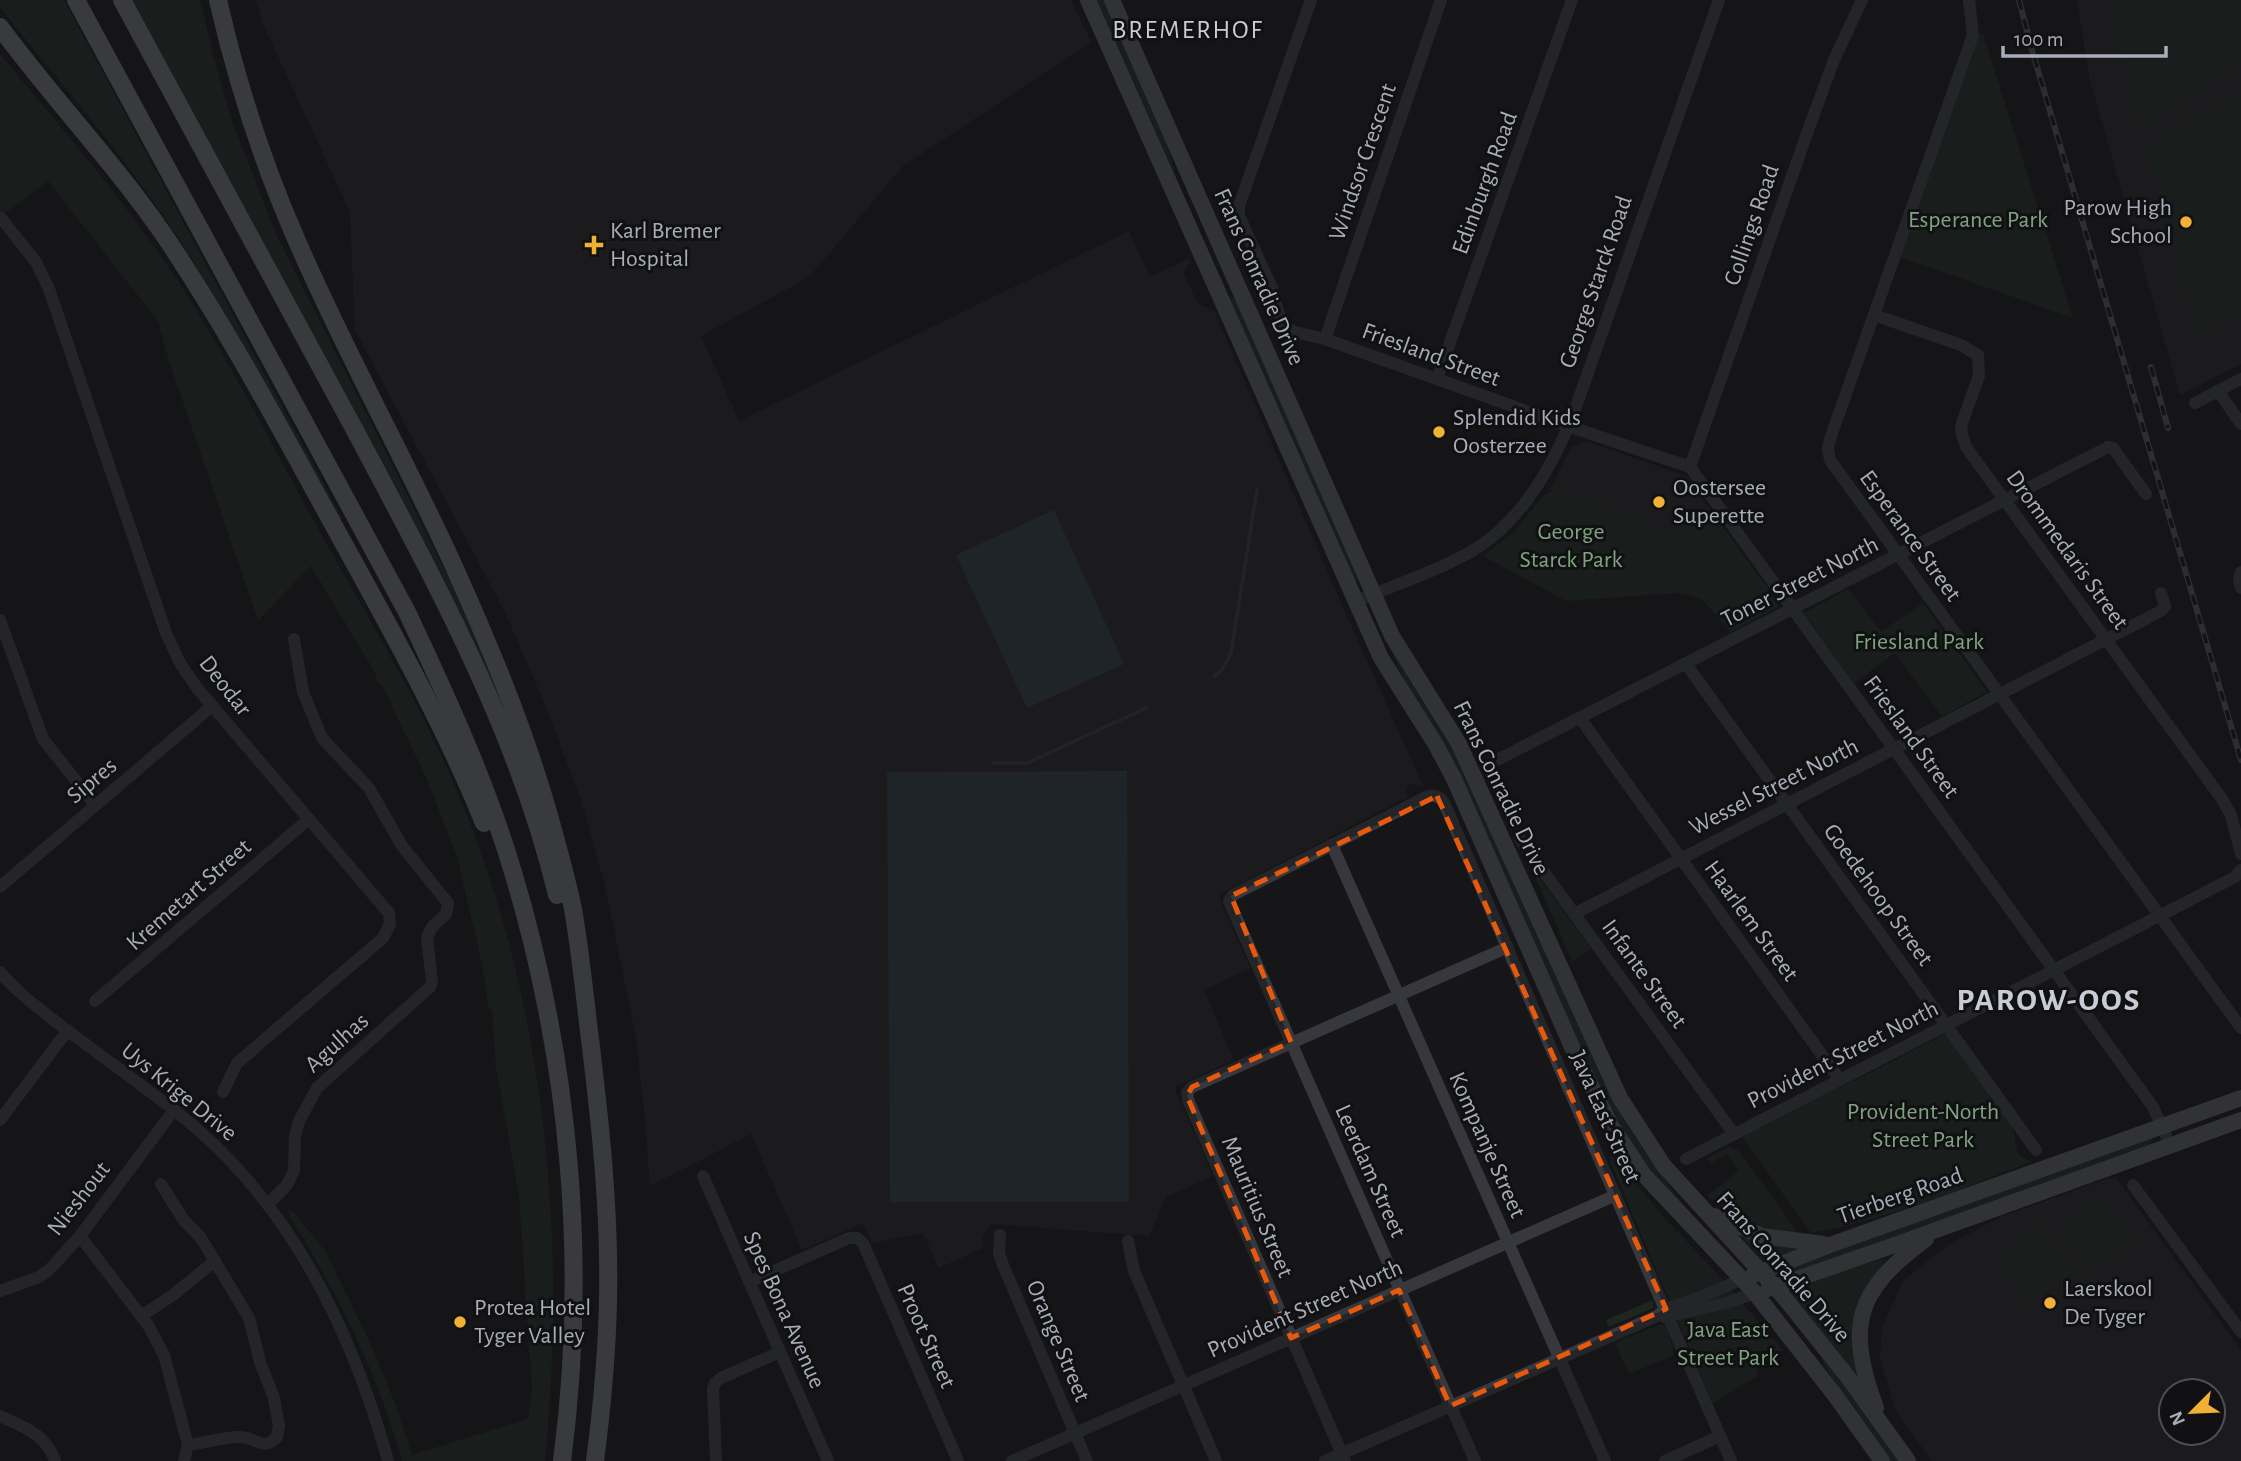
<svg xmlns="http://www.w3.org/2000/svg" width="2241" height="1461" font-family="'Alegreya Sans',sans-serif">
<style>
.built{fill:#222225;fill-rule:evenodd}
.green{fill:#1e261f}
.water{fill:#2c353c}
.lines{fill:none;stroke-linecap:round;stroke-linejoin:round}
.stream{stroke:#2c353c;stroke-width:3.5}
.minor{stroke:#37383d;stroke-width:12}
.major{stroke:#53555c;stroke-width:16}
.highway{stroke:#63666e;stroke-width:18}
.rail-casing{stroke:#4a4c52;stroke-width:6}
.rail{stroke:#111113;stroke-width:3.5;stroke-dasharray:10;stroke-linecap:butt}
.marked{fill:none;stroke:#e8590c;stroke-width:5;stroke-dasharray:14 9;stroke-linejoin:round}
.poi-dot{fill:#f2b134;stroke:#111113;stroke-width:2.5}
.labels{text-anchor:middle;dominant-baseline:central;stroke-width:6;stroke-linejoin:round;paint-order:stroke}
.street-label{font-size:24px;fill:#a8adb8;stroke:#111113}
.poi-label{font-size:24px;fill:#a8adb8;stroke:#111113;text-anchor:start}
.park-label{font-size:24px;fill:#7fa381;stroke:#111113}
.neighbourhood-label{font-size:26px;letter-spacing:2px;fill:#c9ccd4;stroke:#111113}
.district-label{font-size:32px;font-weight:bold;letter-spacing:2px;fill:#c9ccd4;stroke:#111113}
</style>
<rect width="100%" height="100%" fill="#161618"/>
<!-- built -->
<g class="built">
<path d="M256 0H1071L1091 42 903 166 809 277 701 336 739 421 1129 231 1150 277 1190 258 1191 261 1184 273 1198 305H1201L1214 311 1345 612 1424 788 1410 783 1406 792 1408 797 1406 798 1218 895 1250 968 1204 990 1234 1060 1174 1087 1213 1176 1166 1197 1149 1236 992 1224 985 1232 982 1240 985 1247 939 1268 923 1233 872 1243 863 1223 802 1250 751 1134 650 1186 645 1117 636 1038 605 885 581 800 546 707 505 612 355 330 350 212 263 24Z"/>
<path d="M2077 0H2241V364L2180 395 2090 80Z"/>
<path d="M1585 441 1686 476 1708 507 1661 537 1651 522 1560 489 1550 490 1571 447Z"/>
<path d="M2106 1179H2117L2241 1350V1461H1932L1895 1410 1880 1357 1882 1327 1904 1280 1950 1244 2001 1217ZM2171 1391H2213V1433H2171Z"/>
</g>
<!-- green -->
<g class="green">
<path d="M0 0H64L342 518 339 520C285 423 234 322 173 230 121 152 59 81 0 8Z"/>
<path d="M132 0H200L213 54 232 121 275 232 454 588 500 693 498 694 444 580Z"/>
<path d="M1097 0H1104L1165 138 1177 179 1213 259Z"/>
<path d="M2120 0H2241V65L2141 126 2109 6Z"/>
<path d="M1979 34H1983L2073 318 1900 257Z"/>
<path d="M0 54C53 118 108 181 156 249 219 338 267 437 320 532 363 610 410 685 446 766 544 983 568 1226 545 1461H402C378 1373 337 1292 289 1215L288 1210 294 1212 325 1251 371 1344 396 1406 412 1455 528 1419 532 1388 519 1195 496 1067 492 1009H489L482 964 457 856 426 777 383 687 377 683 376 674 311 566 258 620 169 361 158 321 48 181 5 213 0 209Z"/>
<path d="M2241 91V317L2197 332 2147 147Z"/>
<path d="M1232 297 1235 298 1358 579 1356 583 1229 300Z"/>
<path d="M1555 489H1560L1651 522 1661 537 1708 507 1777 601 1778 607 1731 632 1702 599 1677 593 1566 601 1483 556 1514 532 1543 496Z"/>
<path d="M1848 589 1881 632 1923 603 1987 692 1942 716 1895 653 1854 683 1804 613Z"/>
<path d="M1375 615 1401 667 1460 762 1597 1068C1623 1126 1661 1177 1701 1226L1669 1193 1635 1149 1595 1080 1508 883 1406 683Z"/>
<path d="M1531 867 1591 948 1575 960 1572 961Z"/>
<path d="M1946 1034 2012 1126 2018 1154 2030 1162C1960 1190 1886 1220 1811 1233L1742 1137Z"/>
<path d="M2153 1136 2152 1141 2147 1145 1803 1271 1785 1275 1793 1267Z"/>
<path d="M1728 1147 1739 1151 1799 1234C1757 1229 1741 1221 1707 1196L1739 1171 1727 1153 1711 1164 1707 1158Z"/>
<path d="M1613 1153 1660 1213 1712 1268 1783 1350 1756 1370 1758 1376 1713 1403 1609 1159Z"/>
<path d="M2104 1197 2135 1240 2090 1272 2060 1229Z"/>
<path d="M2042 1224 2076 1271 2027 1306 1993 1259Z"/>
<path d="M1745 1237 1804 1247 1763 1261 1743 1239Z"/>
<path d="M1879 1260H1886L1874 1277 1859 1381 1790 1291 1847 1269Z"/>
<path d="M1653 1300V1308L1609 1327 1606 1320Z"/>
<path d="M1661 1324 1665 1326 1674 1348 1671 1349 1674 1355 1629 1374 1615 1343Z"/>
<path d="M1818 1352H1819L1898 1461H1890L1835 1384Z"/>
</g>
<!-- water -->
<g class="water">
<path d="M1054 510 1124 664 1027 708 956 555Z"/>
<path d="M1127 771 1129 1202H890L887 772Z"/>
</g>
<g class="lines">
<!-- stream -->
<g class="stream">
<path d="M1214 676 1222 670 1231 653 1257 490"/>
<path d="M993 763H1027L1146 708"/>
</g>
<!-- minor -->
<g class="minor">
<path d="M1969 0 1973 35 1830 439 1828 448 1830 460 2241 1028"/>
<path d="M0 217 36 262 49 289 166 633 180 663 197 688 389 913 390 924 383 938 237 1063 223 1092"/>
<path d="M1268 281 1282 323 1287 328 1295 332 1325 339 1568 426 1690 467 2153 1107 2170 1145"/>
<path d="M1272 288 1239 216V206L1311 0"/>
<path d="M1874 315 1961 345 1978 355 1979 376 1962 423 1961 431 1966 447 2222 799 2231 815 2241 854"/>
<path d="M1325 339 1441 0"/>
<path d="M1437 379 1572 0"/>
<path d="M2218 391 2241 424"/>
<path d="M2195 403 2241 379"/>
<path d="M1690 467 1811 122 1834 60 1862 0"/>
<path d="M2241 572 2239 579 2241 588"/>
<path d="M1355 602C1393 585 1450 567 1483 544 1526 513 1552 466 1572 418L1719 0"/>
<path d="M0 620 43 739 95 805"/>
<path d="M1686 664 2036 1150"/>
<path d="M1580 718 1840 1080"/>
<path d="M1495 761 2108 447 2113 448 2146 494"/>
<path d="M1520 839 1734 1134"/>
<path d="M1332 845 1605 1461"/>
<path d="M0 887 212 706"/>
<path d="M1574 914 2161 611 2165 606 2161 593"/>
<path d="M0 972C19 995 44 1012 68 1031 103 1057 139 1083 174 1110 286 1196 351 1327 388 1461"/>
<path d="M95 1001 309 819"/>
<path d="M0 1120 68 1030"/>
<path d="M1686 1159 2235 877 2241 870"/>
<path d="M703 1176 828 1461"/>
<path d="M161 1184 183 1219 201 1238 249 1318 260 1362 274 1398 279 1426 277 1437C264 1452 255 1437 240 1437 223 1437 204 1443 188 1445"/>
<path d="M2133 1185 2241 1332"/>
<path d="M268 1204 286 1186 292 1175 294 1170 295 1136 299 1121 317 1088 430 987 432 981 427 938 432 927 446 914 448 903 402 846 369 788 322 738 303 692 294 639"/>
<path d="M1000 1235 999 1253 1003 1265 1087 1461"/>
<path d="M80 1236 148 1325 164 1355 188 1445 184 1461"/>
<path d="M1128 1241 1134 1271 1216 1461"/>
<path d="M749 1282 849 1238H857L863 1243 958 1461"/>
<path d="M0 1291 39 1277 49 1270 80 1236 174 1110"/>
<path d="M141 1316 173 1295 215 1261"/>
<path d="M1664 1317 1726 1303 1755 1293"/>
<path d="M0 1416C24 1427 46 1434 55 1461"/>
<path d="M716 1461 713 1389 715 1383 721 1378 780 1352"/>
<path d="M1012 1461 1616 1195"/>
<path d="M1325 1461 1657 1316 1666 1309 1706 1295 1742 1279"/>
<path d="M1345 1461 1188 1100 1187 1092 1192 1087 1508 947"/>
<path d="M1475 1461 1229 901 1233 895 1428 796C1437 795 1441 797 1445 805L1731 1461"/>
<path d="M1665 1461 1720 1436"/>
</g>
<!-- major -->
<g class="major">
<path d="M1088 0 1381 658 1436 745 1454 779 1576 1056 1612 1127 1644 1175 1755 1293 1834 1394 1882 1461"/>
<path d="M1112 0 1392 636 1459 744 1620 1098 1664 1166 1783 1296 1847 1376 1908 1461"/>
<path d="M1714 1216 1762 1236 1824 1244"/>
<path d="M1753 1275 1830 1245 2241 1098"/>
<path d="M1768 1289 1889 1247 2241 1120"/>
<path d="M1876 1408C1846 1326 1855 1291 1926 1239"/>
</g>
<!-- highway -->
<g class="highway">
<path d="M76 0 407 612C447 697 486 782 513 872 570 1062 588 1264 562 1461"/>
<path d="M122 0C201 145 280 290 358 436 436 583 518 732 557 895"/>
<path d="M218 0C237 83 263 164 297 241 344 350 402 453 451 560 488 642 523 725 548 812 557 844 566 876 573 909 580 949 584 990 589 1031 600 1120 610 1210 608 1300 607 1354 602 1407 595 1461"/>
<path d="M0 27C52 98 114 162 164 235 227 328 280 428 334 526 388 624 442 720 484 823"/>
</g>
<!-- rail casing -->
<g class="rail-casing">
<g id="rail">
<path d="M2019 0 2032 50 2241 760"/>
<path d="M2151 367 2168 428"/>
</g>
</g>
<!-- rail -->
<use href="#rail" class="rail"/>
</g>
<!-- marked area -->
<path d="M0 0H2241V1461H0ZM1437 796 1666 1309 1450 1406 1399 1290 1291 1338 1187 1096 1192 1087 1291 1042 1231 896Z" fill="#161618" fill-opacity=".55" fill-rule="evenodd"/>
<path class="marked" d="M1437 796 1666 1309 1450 1406 1399 1290 1291 1338 1187 1096 1192 1087 1291 1042 1231 896Z"/>
<!-- markers -->
<g class="poi-dot">
<circle cx="2186" cy="222" r="7"/>
<path d="M590.5 234.5h7v7h7v7h-7v7h-7v-7h-7v-7h7z"/>
<circle cx="1439" cy="432" r="7"/>
<circle cx="1659" cy="502" r="7"/>
<circle cx="2050" cy="1303" r="7"/>
<circle cx="460" cy="1322" r="7"/>
</g>
<g class="labels">
<!-- street labels -->
<g class="street-label">
<text transform="translate(1363 162) rotate(-71)">Windsor Crescent</text>
<text transform="translate(1485 183) rotate(-70)">Edinburgh Road</text>
<text transform="translate(1752 225) rotate(-71)">Collings Road</text>
<text transform="translate(1259 277) rotate(66)">Frans Conradie Drive</text>
<text transform="translate(1596 282) rotate(-71)">George Starck Road</text>
<text transform="translate(1431 355) rotate(20)">Friesland Street</text>
<text transform="translate(1910 536) rotate(54)">Esperance Street</text>
<text transform="translate(2067 550) rotate(54)">Drommedaris Street</text>
<text transform="translate(1800 582) rotate(-27)">Toner Street North</text>
<text transform="translate(225 686) rotate(52)">Deodar</text>
<text transform="translate(1911 737) rotate(54)">Friesland Street</text>
<text transform="translate(92 781) rotate(-40)">Sipres</text>
<text transform="translate(1774 787) rotate(-27)">Wessel Street North</text>
<text transform="translate(1501 788) rotate(64)">Frans Conradie Drive</text>
<text transform="translate(189 895) rotate(-41)">Kremetart Street</text>
<text transform="translate(1878 895) rotate(54)">Goedehoop Street</text>
<text transform="translate(1751 921) rotate(54)">Haarlem Street</text>
<text transform="translate(1644 974) rotate(54)">Infante Street</text>
<text transform="translate(337 1043) rotate(-42)">Agulhas</text>
<text transform="translate(1843 1055) rotate(-27)">Provident Street North</text>
<text transform="translate(179 1092) rotate(39)">Uys Krige Drive</text>
<text transform="translate(1605 1117) rotate(66)">Java East Street</text>
<text transform="translate(1487 1145) rotate(66)">Kompanje Street</text>
<text transform="translate(1370 1171) rotate(66)">Leerdam Street</text>
<text transform="translate(1900 1196) rotate(-19)">Tierberg Road</text>
<text transform="translate(79 1199) rotate(-52)">Nieshout</text>
<text transform="translate(1257 1207) rotate(67)">Mauritius Street</text>
<text transform="translate(1783 1267) rotate(49)">Frans Conradie Drive</text>
<text transform="translate(1305 1309) rotate(-24)">Provident Street North</text>
<text transform="translate(784 1310) rotate(66)">Spes Bona Avenue</text>
<text transform="translate(926 1336) rotate(66)">Proot Street</text>
<text transform="translate(1058 1341) rotate(67)">Orange Street</text>
</g>
<!-- poi labels -->
<g class="poi-label">
<text x="2172" y="208" text-anchor="end">Parow High<tspan x="2172" dy="28">School</tspan></text>
<text x="610" y="231">Karl Bremer<tspan x="610" dy="28">Hospital</tspan></text>
<text x="1453" y="418">Splendid Kids<tspan x="1453" dy="28">Oosterzee</tspan></text>
<text x="1673" y="488">Oostersee<tspan x="1673" dy="28">Superette</tspan></text>
<text x="2064" y="1289">Laerskool<tspan x="2064" dy="28">De Tyger</tspan></text>
<text x="474" y="1308">Protea Hotel<tspan x="474" dy="28">Tyger Valley</tspan></text>
</g>
<!-- park labels -->
<g class="park-label">
<text x="1978" y="220">Esperance Park</text>
<text x="1571" y="532">George<tspan x="1571" dy="28">Starck Park</tspan></text>
<text x="1919" y="642">Friesland Park</text>
<text x="1923" y="1112">Provident-North<tspan x="1923" dy="28">Street Park</tspan></text>
<text x="1728" y="1330">Java East<tspan x="1728" dy="28">Street Park</tspan></text>
</g>
<!-- neighbourhood labels -->
<g class="neighbourhood-label">
<text x="1188" y="30">BREMERHOF</text>
</g>
<!-- district labels -->
<g class="district-label">
<text x="2049" y="1000">PAROW-OOS</text>
</g>
</g>
<!-- north arrow -->
<g transform="translate(2192 1412) rotate(246)"><circle r="33" fill="#111113" stroke="#4d4f55" stroke-width="2"/>
<path d="M0-5L12 26L0 18L-12 26Z" fill="#f2b134"/>
<text y="-10" font-size="19" font-weight="bold" text-anchor="middle" fill="#a8adb8">N</text>
</g>
<!-- scale -->
<path d="M2003 46v10h163v-10" fill="none" stroke="#a8adb8" stroke-width="3.5"/>
<text x="2014" y="46" font-size="21" fill="#a8adb8" stroke="#111113" stroke-width="5" paint-order="stroke">100 m</text>
</svg>
